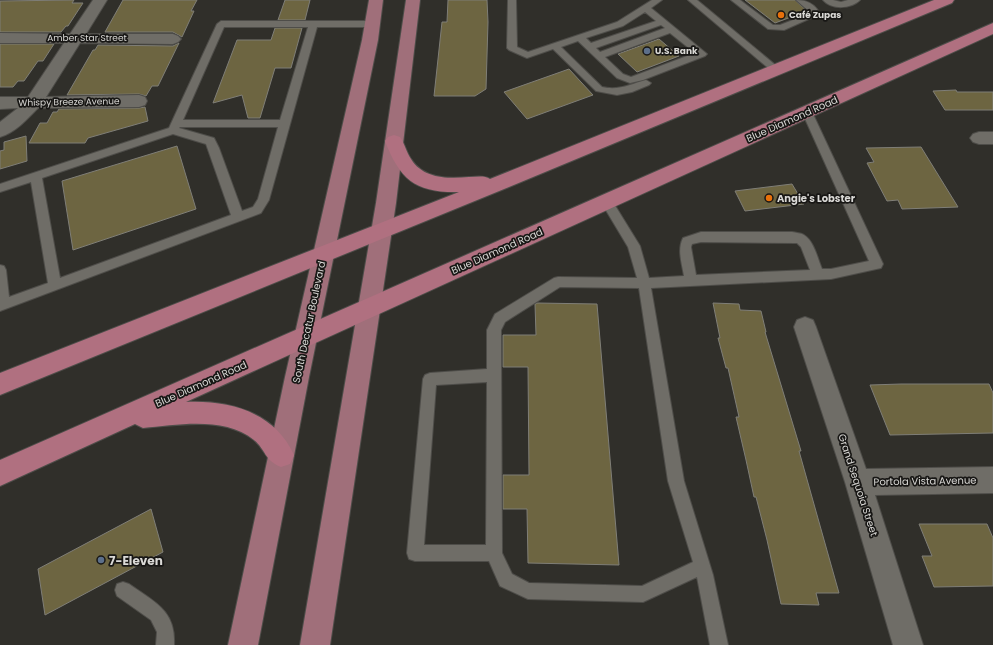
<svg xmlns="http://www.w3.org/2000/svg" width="993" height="645" font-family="Poppins,sans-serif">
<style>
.building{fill:#6d6541;stroke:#7f7e77}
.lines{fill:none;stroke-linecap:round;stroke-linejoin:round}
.service-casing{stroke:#4e4d49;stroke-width:2}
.minor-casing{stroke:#4e4d49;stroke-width:2}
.primary-casing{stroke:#4e4d49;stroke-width:2}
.trunk-casing{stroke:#4e4d49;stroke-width:2}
.service{fill:#6f6d67;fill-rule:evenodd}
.minor{fill:#6f6d67;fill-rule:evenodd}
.primary{fill:#a06f7a;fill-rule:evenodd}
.trunk{fill:#b07080;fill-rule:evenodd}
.food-dot{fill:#e8710a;stroke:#181715;stroke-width:1.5}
.service-dot{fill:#5c6f8a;stroke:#181715;stroke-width:1.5}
.labels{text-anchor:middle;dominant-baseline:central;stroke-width:3.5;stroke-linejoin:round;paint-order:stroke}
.far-poi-label{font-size:9px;font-weight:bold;fill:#dad9d6;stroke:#181715;text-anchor:start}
.far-street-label{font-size:9px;fill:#dad9d6;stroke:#181715}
.street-label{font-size:10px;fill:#dad9d6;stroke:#181715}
.poi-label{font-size:10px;font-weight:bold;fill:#dad9d6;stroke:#181715;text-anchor:start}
.near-poi-label{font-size:12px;font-weight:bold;fill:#dad9d6;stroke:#181715;text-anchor:start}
</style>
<rect width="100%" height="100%" fill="#302f2a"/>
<!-- building -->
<g class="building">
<path d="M74 0 72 3H83L68 26H66L61 32H0V1Z"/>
<path d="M123 0H197L191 11H194L182 37 173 32H105Z"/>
<path d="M285 0H310L305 20H278Z"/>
<path d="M448 0H487L488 22 486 89 475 96H434L442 22H447Z"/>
<path d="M745 0H795L807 11 775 23Z"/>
<path d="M275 28H302L291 68H275L260 118H248L242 95 213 103 237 40H271Z"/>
<path d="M659 39 679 56 637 72 618 54Z"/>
<path d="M179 43 158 86H152L146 96 139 94 67 95 93 50H95L98 45 173 46Z"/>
<path d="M0 44H54L43 61H38L24 81H18L13 87H0Z"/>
<path d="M569 69 593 95 527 119 504 92Z"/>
<path d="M956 90 957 92H993V110H945L933 91Z"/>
<path d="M145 107 148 121 88 138 85 143H29L40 123H47L53 112H57L59 109 139 108Z"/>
<path d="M26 136 27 161 0 169V151L4 150V142Z"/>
<path d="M177 146 196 209 73 250 62 181Z"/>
<path d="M921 147 958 207 902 209 898 200 887 201 867 163 874 162 866 148Z"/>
<path d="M792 184 804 204 745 211 735 191Z"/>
<path d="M537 303 597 304 619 565 528 563 527 509H503V475H529L528 367H503V335H536L535 304Z"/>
<path d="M713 303 739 304 740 310 761 311 766 332H765L801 451H799L839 593H816L819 605 781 604 767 540 756 497H754L746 460 736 417H739L728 368H726L718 338H720Z"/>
<path d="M901 384H989L993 393V433L890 435 870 385Z"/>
<path d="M151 509 163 552 45 615 38 569Z"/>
<path d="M919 524H987L993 538V586L934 587 922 556H932Z"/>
</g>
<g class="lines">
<!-- service casing -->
<g class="service-casing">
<g id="service">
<path d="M508 0H516L517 47 528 52 617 22 652 0H662L651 8 707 54 705 56 643 80 630 83 617 78 578 41 561 47 602 87C619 91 631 84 646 80L651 83 649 85 632 92 617 95 596 91 553 49 527 58 509 50 507 48ZM645 12 656 21 591 43 586 38 623 26ZM661 25 665 28 600 52 596 48ZM670 33 695 53 631 77 623 74 605 57Z"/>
<path d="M688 0H697L779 68 781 70 779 72H773Z"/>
<path d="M731 0H740L773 25H780L811 13 796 0C807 0 815 4 820 14L784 30 768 29Z"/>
<path d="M823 0H833L841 2 848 0H860C851 9 832 10 823 0Z"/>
<path d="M221 21H373L377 24 373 27H317L269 200 261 213 0 311V265L4 266 6 270 9 297 48 283 31 182 0 192V184L169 128 217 24ZM224 27H308L280 120H183ZM180 127H278L258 199 253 207 242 211 219 148 214 138 179 128ZM173 134 206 144 231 215 60 278 42 178Z"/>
<path d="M807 109 812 112 883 264 881 268 831 279 651 288 684 481 713 575 728 645H710L697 577 643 602 528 599 500 586 489 561H415L409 559 407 553 423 379 425 375 430 373 487 369V330L495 314 554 278 558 277 637 278 628 247 601 202 603 199 607 198 611 199 640 246 649 278 684 276C682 263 677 250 683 238L701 232H792C796 233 801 233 804 235 814 241 818 260 822 269H831L869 261 802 112ZM701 242 797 243 801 247 810 270 696 275 691 247 692 244ZM560 287 639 288 668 481 693 562 642 586 529 583 512 574 502 553 501 330 505 322ZM487 382 486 545H424L436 385Z"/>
<path d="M123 582 129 584C154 602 176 610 174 645H156L157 632 151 620 117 596 115 590 117 584Z"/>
</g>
</g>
<!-- minor casing -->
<g class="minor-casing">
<g id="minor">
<path d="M93 0H107L86 34H173L178 36 181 39 178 42 173 44 80 43 46 97 139 95 145 97 147 101 145 105 139 107 38 108C27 119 15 133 0 137V122L18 108 0 109V97H28L64 43H0V33L70 34Z"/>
<path d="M979 132H993V144H979L973 142 970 138 973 134Z"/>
<path d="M805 317 813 320 816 327 866 469 993 467V493L875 495 923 645H893L845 482 794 327 797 320Z"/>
</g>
</g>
<!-- primary casing -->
<g class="primary-casing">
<g id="primary">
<path d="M369 0H383L378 40 309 377 258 645H228L285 377 362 40Z"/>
<path d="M406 0H420L396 203 330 645H300L376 203Z"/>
</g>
</g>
<!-- trunk casing -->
<g class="trunk-casing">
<g id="trunk">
<path d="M934 0H954L952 3 509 187 0 395V373L459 192C416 193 400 180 385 141L388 137 394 135 400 137C405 144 406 152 411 159 423 179 449 179 469 177 477 177 484 175 490 179Z"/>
<path d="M993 23V34L186 402C229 400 275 412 294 455L290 464 281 467C264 460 266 450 254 440 224 416 178 425 143 428L135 424 0 486V460Z"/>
</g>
</g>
<!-- service -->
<use href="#service" class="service"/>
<!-- minor -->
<use href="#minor" class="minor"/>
<!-- primary -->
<use href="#primary" class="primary"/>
<!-- trunk -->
<use href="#trunk" class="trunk"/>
</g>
<!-- markers -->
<g class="food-dot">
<circle cx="781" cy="15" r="4"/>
<circle cx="769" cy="198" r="4"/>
</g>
<g class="service-dot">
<circle cx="647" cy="51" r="4"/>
<circle cx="101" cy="560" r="4"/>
</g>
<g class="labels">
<!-- far-poi labels -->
<g class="far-poi-label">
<text x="789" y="15">Café Zupas</text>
<text x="655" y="51">U.S. Bank</text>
</g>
<!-- far-street labels -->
<g class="far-street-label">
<text x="87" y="38">Amber Star Street</text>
<text transform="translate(69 102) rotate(-1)">Whispy Breeze Avenue</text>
</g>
<!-- street labels -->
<g class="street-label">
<text transform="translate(792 119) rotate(-24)">Blue Diamond Road</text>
<text transform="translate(497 251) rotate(-24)">Blue Diamond Road</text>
<text transform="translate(309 322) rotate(-78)">South Decatur Boulevard</text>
<text transform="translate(201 384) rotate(-24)">Blue Diamond Road</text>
<text transform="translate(925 481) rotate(-1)">Portola Vista Avenue</text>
<text transform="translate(858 485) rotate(72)">Grand Sequoia Street</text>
</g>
<!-- poi labels -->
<g class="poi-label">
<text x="777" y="198">Angie's Lobster</text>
</g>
<!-- near-poi labels -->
<g class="near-poi-label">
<text x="109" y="560">7-Eleven</text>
</g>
</g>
</svg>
